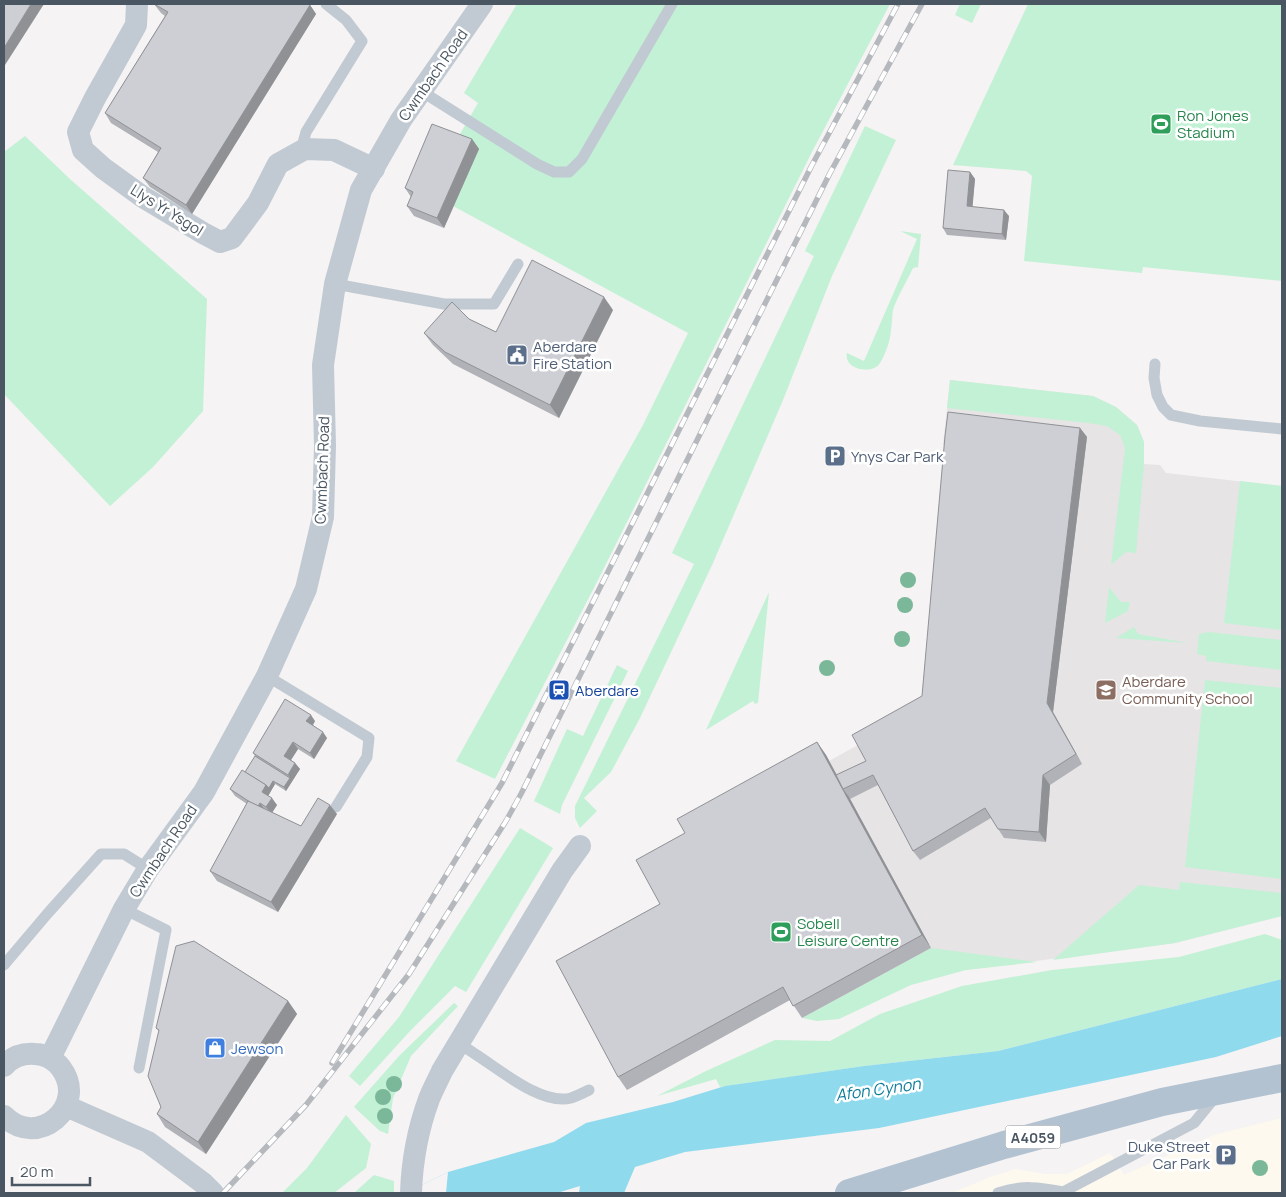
<svg xmlns="http://www.w3.org/2000/svg" width="1286" height="1197" font-family="Manrope,sans-serif">
<style>
.commercial{fill:#fdf9ef}
.education{fill:#e6e4e5}
.green{fill:#c3f1d5}
.water{fill:#90daee}
.pier{fill:#f5f3f3}
.lines{fill:none;stroke-linecap:round;stroke-linejoin:round}
.lane{stroke:#c1cad2;stroke-width:11}
.street{stroke:#c1cad2;stroke-width:22}
.primary{stroke:#b3c2d1;stroke-width:28}
.rail-casing{stroke:#b5b8bd;stroke-width:5.5}
.rail{stroke:#fff;stroke-width:4;stroke-dasharray:11;stroke-linecap:butt}
.tree{fill:#7bb799}
.wall{fill:#b0b2b7}
.shaded-wall{fill:#909195}
.building{fill:#cdcfd5;stroke:#909195}
.labels{text-anchor:middle;dominant-baseline:central;stroke-width:5;stroke-linejoin:round;paint-order:stroke}
.shield{fill:#fff;stroke:#808990;stroke-width:1}
.shield-label{font-size:14px;font-weight:bold;fill:#4a5661}
.street-label{font-size:15px;fill:#4a5661;stroke:#fff}
.leisure-label{font-size:15px;fill:#27864d;stroke:#fff;text-anchor:start}
.service-label{font-size:15px;fill:#4e5e75;stroke:#fff;text-anchor:start}
.education-label{font-size:15px;fill:#785e54;stroke:#fff;text-anchor:start}
.transit-label{font-size:15px;fill:#164399;stroke:#fff;text-anchor:start}
.shop-label{font-size:15px;fill:#366cbe;stroke:#fff;text-anchor:start}
.water-label{font-size:16px;font-style:italic;fill:#0c7c9b;stroke:#fff}
</style>
<rect width="100%" height="100%" fill="#f5f3f3"/>
<!-- commercial -->
<path class="commercial" d="M1282 1118V1193H952L990 1177 1016 1169 1046 1174H1067L1110 1153 1124 1175 1214 1135Z"/>
<!-- education -->
<path class="education" d="M950 380 1093 396 1116 407 1137 425 1144 442V464L1160 465 1166 473 1282 486V916L1175 943 966 970 931 948 829 761 928 706 951 446 943 445Z"/>
<!-- green -->
<g class="green">
<path d="M517 4H890L813 150 598 580 495 779 456 761 643 425 688 333 453 206 456 141 478 103 464 93Z"/>
<path d="M960 4H981L972 23 955 15Z"/>
<path d="M1028 4H1282V281L1143 267 1142 273 1024 261 1032 176 1026 171 953 165Z"/>
<path d="M865 126 896 140 832 276 783 400 713 563 640 718 611 772 584 798 597 811 580 828 575 818V806L694 564 672 553 814 256 805 251Z"/>
<path d="M25 136 71 180 207 299 203 411 153 467 110 506 4 394V152Z"/>
<path d="M900 231 921 234 918 267 913 268C908 279 896 299 893 310 892 317 892 323 891 330 890 341 886 353 880 363 873 375 843 370 847 353L864 361 917 239Z"/>
<path d="M950 380 1093 396 1116 407 1137 425 1144 442V464L1136 553 1126 552 1111 565 1125 448 1120 435 1107 426 1088 423 947 408Z"/>
<path d="M1240 481 1282 486V630L1224 623Z"/>
<path d="M1109 587 1121 602H1130L1128 611 1105 623Z"/>
<path d="M769 592 758 703 755 704 753 701 706 730Z"/>
<path d="M1134 627 1138 634 1188 643 1116 638Z"/>
<path d="M1209 632 1282 640V670L1206 661V656L1197 654 1199 634Z"/>
<path d="M617 665 628 671 562 805 560 814 534 801 567 729 583 736Z"/>
<path d="M1205 680 1282 688V879L1185 867Z"/>
<path d="M520 828 553 848 466 992 455 986 411 1030 360 1086 349 1076 399 1017Z"/>
<path d="M1180 882 1282 893V916L1175 943 1053 960 1139 885 1179 890Z"/>
<path d="M1265 934 1282 940V979L998 1051 864 1066 720 1087 716 1079 657 1096 706 1071 775 1040 830 1041 880 1014 962 986 1052 970 1179 957Z"/>
<path d="M931 948 1037 962 966 970 911 985 839 1019 817 1021 802 1018Z"/>
<path d="M454 1003 458 1006 411 1056 393 1098 388 1134 380 1131 354 1107 399 1056Z"/>
<path d="M346 1115 371 1144 366 1168 334 1193H282L307 1168Z"/>
<path d="M374 1175 394 1181V1193H354Z"/>
</g>
<!-- water -->
<path class="water" d="M1282 979V1036L1216 1057 879 1128 685 1152 635 1167 624 1193H579L580 1186 557 1193H405L448 1172 554 1142 586 1123 673 1102 725 1086 864 1066 998 1051Z"/>
<!-- pier -->
<path class="pier" d="M448 1172 446 1193H405Z"/>
<g class="lines">
<!-- lane -->
<g class="lane">
<path d="M421 91 537 164 554 172H569L582 159 672 4"/>
<path d="M305 149 303 143 306 132 362 41 346 20 326 4"/>
<path d="M335 284 444 304H494L518 264"/>
<path d="M1155 364 1154 378 1157 395 1163 407 1171 415 1200 421 1282 429"/>
<path d="M267 676 369 738 367 757 336 807"/>
<path d="M124 909 166 930 139 1068"/>
<path d="M4 965 48 913 101 854H124L148 869"/>
<path d="M458 1044C464 1047 470 1050 475 1054 499 1069 542 1106 571 1098 577 1096 583 1093 589 1090"/>
<path d="M1063 1192 1194 1123 1216 1096"/>
<path d="M998 1193C1021 1185 1039 1187 1063 1192L1064 1193"/>
</g>
<!-- street -->
<g class="street">
<path d="M137 4 136 25 95 98 78 132 83 150 103 168 143 197 203 233 220 242 232 238 258 203 278 164 305 149 334 150 374 169"/>
<path d="M50 1058 124 909 148 869 204 792 267 676 306 589 323 517 325 446 323 365 335 284 361 190 401 120 482 4"/>
<path d="M4 1066C12 1057 23 1053 35 1054 45 1054 55 1060 61 1068 89 1106 37 1150 4 1116"/>
<path d="M66 1106 148 1142 203 1183 213 1193"/>
<path d="M411 1193C412 1161 418 1129 429 1099 433 1089 438 1080 442 1071L562 871 580 846"/>
</g>
<!-- primary -->
<path class="primary" d="M849 1193 1004 1145 1162 1102 1282 1078"/>
<!-- rail casing -->
<g class="rail-casing">
<g id="rail">
<path d="M332 1063 502 783 811 167 898 4"/>
<path d="M223 1193 306 1105 409 974 506 821 521 794 830 173 922 4"/>
</g>
</g>
<!-- rail -->
<use href="#rail" class="rail"/>
</g>
<!-- trees -->
<g class="tree">
<circle cx="908" cy="580" r="8"/>
<circle cx="905" cy="605" r="8"/>
<circle cx="902" cy="639" r="8"/>
<circle cx="827" cy="668" r="8"/>
<circle cx="394" cy="1084" r="8"/>
<circle cx="383" cy="1097" r="8"/>
<circle cx="385" cy="1116" r="8"/>
<circle cx="1260" cy="1168" r="8"/>
</g>
<!-- wall -->
<g class="wall">
<path d="M154 4 310 5 316 14 192 214 150 187 143 178 158 152 111 123 105 113 165 16 161 13Z"/>
<path d="M472 139 479 149 444 228 414 216 407 206 411 197 405 188Z"/>
<path d="M970 172 975 179 972 207 1009 216 1006 240 947 235 943 228Z"/>
<path d="M613 310 559 418 453 364 433 345 424 333 469 319 496 332Z"/>
<path d="M1080 428 1087 437 1053 712 1082 764 1050 785 1046 842 1004 838 991 818 920 860 913 851 878 785 850 799 849 797 931 948 802 1018 790 1000 627 1090 618 1077 660 904 685 833 817 742 826 755 837 775 866 761 922 696Z"/>
<path d="M315 721 313 725 327 738 314 759 298 749 291 760 295 763 300 769 286 791 275 784 268 796 277 805 272 813 301 826 337 814 278 912 217 881 210 871 247 804 235 796 230 789 245 772 255 756 253 753Z"/>
<path d="M288 1001 297 1014 206 1154 165 1127 157 1114 161 1107 159 1031 156 1028Z"/>
</g>
<!-- shaded-wall -->
<g class="shaded-wall">
<path d="M31 4H44L5 65 4 63V48Z"/>
<path d="M310 5 316 14 192 214 186 205Z"/>
<path d="M472 139 479 149 444 228 437 218Z"/>
<path d="M970 172 975 179 972 213 967 206Z"/>
<path d="M1004 210 1009 216 1006 240 1002 234Z"/>
<path d="M604 297 613 310 559 418 550 405Z"/>
<path d="M1080 428 1087 437 1053 712 1082 764 1076 754 1047 703Z"/>
<path d="M311 715 315 721 311 728 306 721Z"/>
<path d="M323 732 327 738 314 759 310 753Z"/>
<path d="M293 742 298 749 289 763 284 756Z"/>
<path d="M817 742 826 755 844 789H843L849 797 931 948 922 935Z"/>
<path d="M295 763 300 769 286 791 284 787 290 778 288 775Z"/>
<path d="M1043 775 1050 785 1046 842 1039 832Z"/>
<path d="M273 781 275 784 267 798 262 792 266 785Z"/>
<path d="M272 798 277 805 271 814 266 807Z"/>
<path d="M260 803 265 810 258 807Z"/>
<path d="M330 805 337 814 278 912 271 902Z"/>
<path d="M288 1001 297 1014 206 1154 198 1142Z"/>
</g>
<!-- building -->
<g class="building">
<path d="M4 4H31L4 48Z"/>
<path d="M154 4H308L310 5 186 205 143 178 161 148 105 113 168 12Z"/>
<path d="M432 124 472 139 437 218 407 206 413 192 405 188Z"/>
<path d="M948 170 970 172 967 206 1004 210 1002 234 943 228Z"/>
<path d="M532 260 604 297 550 405 445 352 424 333 452 302 469 319 496 332Z"/>
<path d="M948 412 1080 428 1047 703 1076 754 1043 775 1039 832 998 829 985 808 913 851 873 775 843 789 836 775 866 761 852 735 922 696 945 436Z"/>
<path d="M285 699 311 715 306 721 323 732 310 753 293 742 284 756 295 763 288 775 253 753Z"/>
<path d="M817 742 922 935 793 1006 783 987 618 1077 556 961 660 904 636 860 685 833 677 819Z"/>
<path d="M255 756 290 778 284 787 273 781 269 788 266 785 245 772Z"/>
<path d="M242 770 266 785 262 792 272 798 266 807 260 803 258 806 250 802 230 789Z"/>
<path d="M318 798 330 805 271 902 210 871 248 801 301 826Z"/>
<path d="M194 941 288 1001 198 1142 157 1114 161 1107 148 1076 159 1030 156 1028 176 946Z"/>
</g>
<!-- icons -->
<defs>
<g id="stadium-square" transform="scale(1.125)"><rect x="-9" y="-9" width="18" height="18" rx="4" fill="#2e9e5b" stroke="#fff"/><path d="M0-5a6.5 5 0 1 0 0 10a6.5 5 0 1 0 0-10ZM-3.5-1.8h7v3.6h-7Z" fill="#fff"/></g>
<g id="civic-square" transform="scale(1.125)"><rect x="-9" y="-9" width="18" height="18" rx="4" fill="#5c6f8a" stroke="#fff"/><path d="M-.6-6.5H3V-4.5H.6V-3L4-1V1h2V6H-6V1h2V-1L-.6-3ZM-1.2 2.5V6h2.4V2.5Z" fill="#fff"/></g>
<g id="parking-square" transform="scale(1.125)"><rect x="-9" y="-9" width="18" height="18" rx="4" fill="#5c6f8a" stroke="#fff"/><path d="M-3.5-5.5H1a3.5 3.5 0 0 1 0 7H-1V5.5H-3.5ZM-1-3.4V-.6H.8a1.4 1.4 0 0 0 0-2.8Z" fill="#fff"/></g>
<g id="station-square" transform="scale(1.125)"><rect x="-9" y="-9" width="18" height="18" rx="4" fill="#1a4fb4" stroke="#fff"/><path d="M-3-6H3Q5-6 5-4V2Q5 4 3 4L4.5 6H3L1.5 4h-3L-3 6H-4.5L-3 4Q-5 4-5 2V-4Q-5-6-3-6ZM-3.5-4v3h7v-3ZM-3.5 1v1.5H-2V1ZM2 1v1.5H3.5V1Z" fill="#fff"/></g>
<g id="school-square" transform="scale(1.125)"><rect x="-9" y="-9" width="18" height="18" rx="4" fill="#8d6e63" stroke="#fff"/><path d="M0-5L7-2L0 1L-7-2ZM-4 1L0 2.5L4 1V4Q0 6-4 4Z" fill="#fff"/></g>
<g id="shop-square" transform="scale(1.125)"><rect x="-9" y="-9" width="18" height="18" rx="4" fill="#3f7fe0" stroke="#fff"/><path d="M-5-2.5h2.3a2.7 3.5 0 0 1 5.4 0H5L5.5 6h-11ZM-1.5-2.5h3a1.5 2.3 0 0 0-3 0Z" fill="#fff"/></g>
</defs>
<g fill-rule="evenodd">
<use href="#stadium-square" x="1161" y="124"/>
<use href="#civic-square" x="517" y="355"/>
<use href="#parking-square" x="835" y="456"/>
<use href="#station-square" x="559" y="690"/>
<use href="#school-square" x="1106" y="690"/>
<use href="#stadium-square" x="781" y="932"/>
<use href="#shop-square" x="215" y="1048"/>
<use href="#parking-square" x="1226" y="1155"/>
</g>
<g class="labels">
<!-- shield labels -->
<rect class="shield" x="1005.5" y="1125.5" width="55" height="23" rx="4"/>
<g class="shield-label">
<text x="1033" y="1137">A4059</text>
</g>
<!-- street labels -->
<g class="street-label">
<text transform="translate(433 75) rotate(-55)">Cwmbach Road</text>
<text transform="translate(167 210) rotate(32)">Llys Yr Ysgol</text>
<text transform="translate(322 470) rotate(-88)">Cwmbach Road</text>
<text transform="translate(163 851) rotate(-56)">Cwmbach Road</text>
</g>
<!-- leisure labels -->
<g class="leisure-label">
<text x="1177" y="115">Ron Jones<tspan x="1177" dy="17">Stadium</tspan></text>
<text x="797" y="923">Sobell<tspan x="797" dy="17">Leisure Centre</tspan></text>
</g>
<!-- service labels -->
<g class="service-label">
<text x="533" y="346">Aberdare<tspan x="533" dy="17">Fire Station</tspan></text>
<text x="851" y="456">Ynys Car Park</text>
<text x="1210" y="1146" text-anchor="end">Duke Street<tspan x="1210" dy="17">Car Park</tspan></text>
</g>
<!-- education labels -->
<g class="education-label">
<text x="1122" y="681">Aberdare<tspan x="1122" dy="17">Community School</tspan></text>
</g>
<!-- transit labels -->
<g class="transit-label">
<text x="575" y="690">Aberdare</text>
</g>
<!-- shop labels -->
<g class="shop-label">
<text x="231" y="1048">Jewson</text>
</g>
<!-- water labels -->
<g class="water-label">
<text transform="translate(878 1089) rotate(-8)">Afon Cynon</text>
</g>
</g>
<!-- border -->
<rect width="1286" height="1197" fill="none" stroke="#4a5661" stroke-width="10"/>
<!-- scale -->
<path d="M12 1177v8h78v-8" fill="none" stroke="#4a5661" stroke-width="2.5"/>
<text x="20" y="1177" font-size="15" fill="#4a5661" stroke="#ffffff" stroke-width="4" paint-order="stroke">20 m</text>
</svg>
